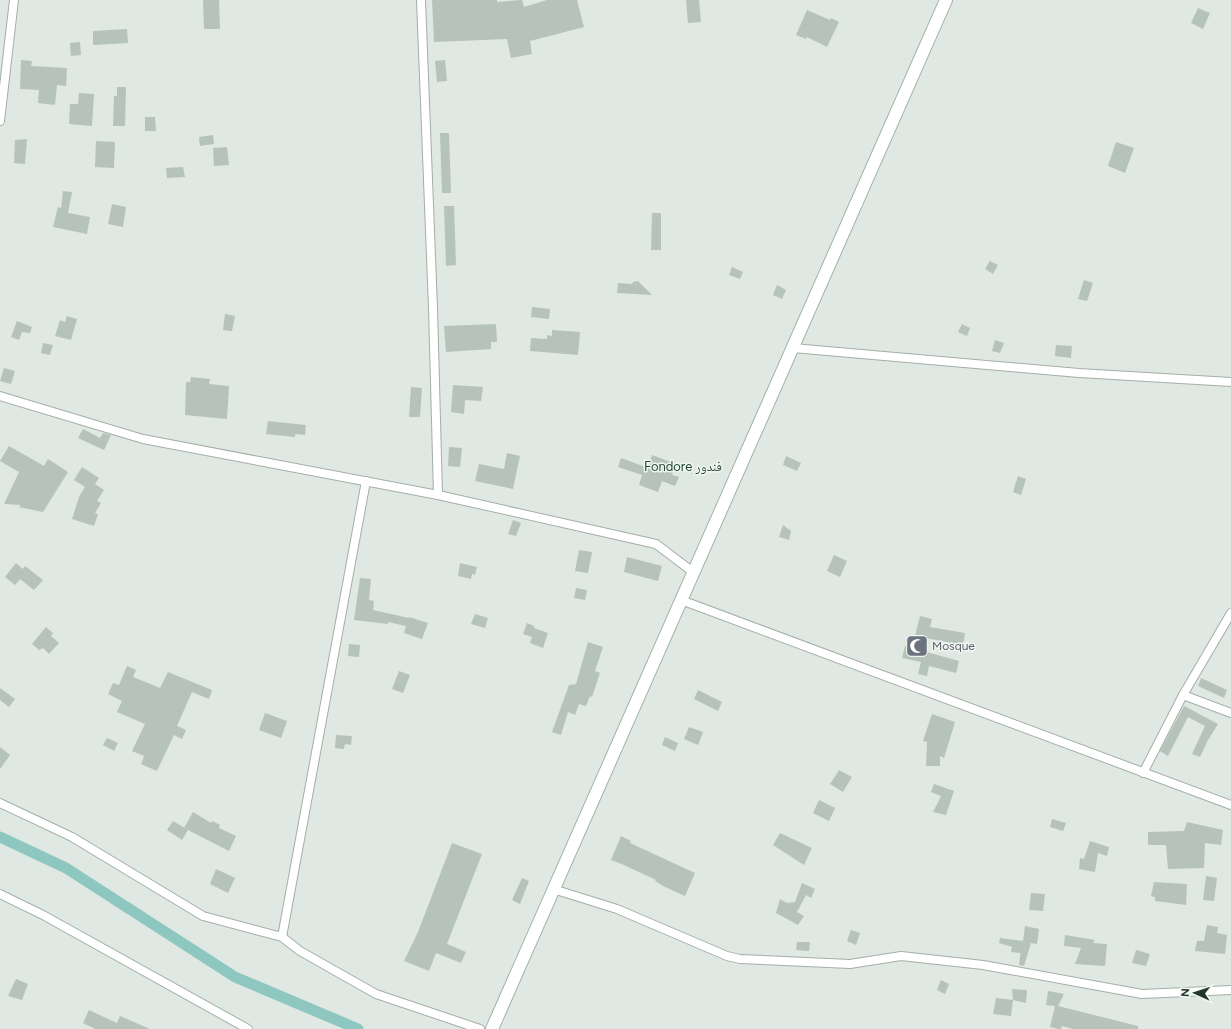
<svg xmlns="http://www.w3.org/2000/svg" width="1231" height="1029" font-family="Figtree,'Noto Naskh Arabic',sans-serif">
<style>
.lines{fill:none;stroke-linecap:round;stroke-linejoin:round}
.canal{stroke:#8dc7c0;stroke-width:11}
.building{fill:#b5c3ba}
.street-casing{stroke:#a3afa7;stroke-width:10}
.secondary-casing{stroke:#a0b3a7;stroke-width:14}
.street{stroke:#fff;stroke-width:8}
.secondary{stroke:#fff;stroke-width:12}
.labels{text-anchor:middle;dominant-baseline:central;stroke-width:3;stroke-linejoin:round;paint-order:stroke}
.worship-label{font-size:12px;fill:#5b616d;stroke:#eff6f0;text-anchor:start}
.neighbourhood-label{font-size:13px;fill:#214532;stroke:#eff6f0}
</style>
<rect width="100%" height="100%" fill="#dfe8e2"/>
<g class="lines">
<!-- canal -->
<path class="canal" d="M0 837 66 868 235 977 358 1029"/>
</g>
<!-- building -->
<g class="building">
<path d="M203 0H219L220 29H204Z"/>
<path d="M432 0H497V2L522 0 524 7 547 0H577L584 27 530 41 532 54 511 58 507 39 434 42Z"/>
<path d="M686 0H699L701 22 688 23Z"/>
<path d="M1198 8 1210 13 1203 29 1191 23Z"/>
<path d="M807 10 830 20 831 18 839 22 827 47 807 37 806 39 796 35Z"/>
<path d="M127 29 128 43 93 45V31Z"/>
<path d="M80 42 81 55 71 56 70 43Z"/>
<path d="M21 60 32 61 31 66 67 68 66 86 57 85 55 105 38 103 39 90 20 89Z"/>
<path d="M445 60 447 81 437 82 435 61Z"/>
<path d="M117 87H126L125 126H113L114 96H117Z"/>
<path d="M79 93 94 94 92 126 69 124 70 104H78Z"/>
<path d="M145 117H155L156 131H145Z"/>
<path d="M440 133H449L451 193H442Z"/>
<path d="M213 135 214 144 200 146 199 137Z"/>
<path d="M27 139 25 164 14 163 15 140Z"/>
<path d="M96 141 115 142 114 168 95 167Z"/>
<path d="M1116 142 1134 148 1125 173 1108 166Z"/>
<path d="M227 147 229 165 214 166 213 148Z"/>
<path d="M183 167 185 177 167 178 166 168Z"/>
<path d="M63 191 72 192 68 213 90 217 87 234 53 227 58 207 61 208Z"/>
<path d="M112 204 126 207 123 227 108 224Z"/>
<path d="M444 206H454L456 265 446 266Z"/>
<path d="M652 213H661V250H651Z"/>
<path d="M990 261 998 265 993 274 985 269Z"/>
<path d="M732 267 743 272 740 279 729 275Z"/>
<path d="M1084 280 1093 283 1087 301 1078 299Z"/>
<path d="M638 281 652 295 617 293 618 283 632 284 633 282Z"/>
<path d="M777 285 786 290 782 299 773 295Z"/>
<path d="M532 307 550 309 549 319 531 317Z"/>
<path d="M225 314 235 316 232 331 223 330Z"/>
<path d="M67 316 77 319 71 340 55 336 60 320 65 322Z"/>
<path d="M17 321 32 327 30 333 22 332 19 340 11 337Z"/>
<path d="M496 324 497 342H491V349L446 352 444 326Z"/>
<path d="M962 324 970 328 967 336 958 332Z"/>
<path d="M552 330 580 332 578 355 530 351 531 338 547 339V335L552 336Z"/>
<path d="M995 340 1004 343 1000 353 992 351Z"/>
<path d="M43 343 53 345 50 355 41 353Z"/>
<path d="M1056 345 1072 346 1071 358 1055 356Z"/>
<path d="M4 368 15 371 11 384 0 381Z"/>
<path d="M191 377 210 379 209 384 229 386 227 419 185 415 186 382H190Z"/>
<path d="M453 385 483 387 481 401 465 400 464 414 451 412Z"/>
<path d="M411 387 422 388 420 417H409Z"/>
<path d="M268 421 306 425 305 435 295 434V437L266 434Z"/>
<path d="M83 429 100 438 103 433 111 435 104 450 78 438Z"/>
<path d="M9 446 44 466 48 459 68 472 43 512 19 507 21 505 4 504 19 472 0 461Z"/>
<path d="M449 447 462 448 460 467 448 466Z"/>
<path d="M507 453 520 456 513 489 475 481 479 464 504 469Z"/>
<path d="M652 455 676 464 672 475 679 477 675 486 662 481 658 492 639 485 642 475 618 467 621 458 648 468Z"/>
<path d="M786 456 801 463 797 471 783 465Z"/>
<path d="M82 467 99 478 95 484 104 490 97 501 101 503 95 513 98 514 94 526 72 519 79 497 85 487 74 480Z"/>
<path d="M1018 476 1026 479 1021 495 1013 492Z"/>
<path d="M513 520 521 523 516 536 508 534Z"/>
<path d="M783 525 791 531 789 540 779 537Z"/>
<path d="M579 550 592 552 588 573 575 571Z"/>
<path d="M834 555 847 561 840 577 827 571Z"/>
<path d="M627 557 662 566 658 581 624 572Z"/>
<path d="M16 563 23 569 25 566 43 580 34 590 20 579 15 585 5 577Z"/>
<path d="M460 563 477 567 475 575 472 574 471 579 458 576Z"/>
<path d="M360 578 371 579 369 600 374 601 373 610 409 618V617L428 623 422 639 404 633 406 626 388 622V624L354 620Z"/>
<path d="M576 588 587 590 585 600 574 598Z"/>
<path d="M475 614 488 618 485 628 471 624Z"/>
<path d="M920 616 932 619 930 627 965 633 963 645 915 636Z"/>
<path d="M527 623 534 626V628L548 633 543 648 530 643 532 637 523 634Z"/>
<path d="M46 627 53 633 51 636 59 643 49 654 43 648 39 650 32 644Z"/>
<path d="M588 642 603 647 595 671 600 673 592 697 590 696 586 706 579 704 575 715 568 712 561 735 552 732 569 685 576 684Z"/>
<path d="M349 644 360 645 359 657 348 656Z"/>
<path d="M905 646 959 661 956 673 929 666 927 676 918 674 921 662 902 658Z"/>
<path d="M127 666 136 670 133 677 160 688 168 672 212 690 209 699 192 692 177 726 186 730 182 739 174 735 157 771 141 764 144 756 132 751 145 724 117 712 122 701 108 694 113 683 119 685Z"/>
<path d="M399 671 410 675 403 693 392 689Z"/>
<path d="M1201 678 1227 690 1224 698 1198 686Z"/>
<path d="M0 688 15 699 9 707 0 700Z"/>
<path d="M698 690 722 702 718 711 694 699Z"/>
<path d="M1184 706 1218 724 1208 740 1200 757 1192 754 1205 726 1188 717 1168 756 1160 751Z"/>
<path d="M265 713 287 721 281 738 259 730Z"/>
<path d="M932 714 955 722 944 758 940 756V766H926L927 742 923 741Z"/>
<path d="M689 727 703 732 698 745 684 739Z"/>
<path d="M336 735 352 736 351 745 345 744 344 749 335 748Z"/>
<path d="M665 737 678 743 675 751 662 745Z"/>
<path d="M107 738 118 743 114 751 103 745Z"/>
<path d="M0 747 10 755 0 769Z"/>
<path d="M839 770 852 777 843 792 830 784Z"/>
<path d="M934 784 954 791 946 815 933 812 941 796 931 792Z"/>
<path d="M819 800 835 808 829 821 813 813Z"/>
<path d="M193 812 211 823 212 821 220 825 219 828 236 836 229 851 184 828Z"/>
<path d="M1052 819 1066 823 1063 831 1050 827Z"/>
<path d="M173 821 188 830 182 840 167 830Z"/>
<path d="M1187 822 1223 830 1221 845 1205 843 1204 868 1168 869 1166 845H1148V832L1184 831Z"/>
<path d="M780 833 812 848 804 865 773 845Z"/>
<path d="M621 836 631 841 630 843 695 873 685 896 663 886 655 881 656 880 624 865 611 860Z"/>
<path d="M1090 841 1109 847 1107 856 1098 853 1095 872 1079 869 1080 858 1084 859Z"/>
<path d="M452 843 482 854 447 944 466 952 461 963 436 953 429 971 404 961 418 932Z"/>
<path d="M216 869 235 878 228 893 210 884Z"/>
<path d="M1206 876 1217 878 1214 901 1203 900Z"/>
<path d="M522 878 529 881 520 904 512 900Z"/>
<path d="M1154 882 1187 884 1186 905 1155 901V897L1151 896Z"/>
<path d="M802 883 815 889 811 898 806 895 797 912 804 916 798 925 776 913 780 899 787 903 795 902Z"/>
<path d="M1031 893 1045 894 1043 911 1029 910Z"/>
<path d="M1207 925 1218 927 1217 933 1227 935 1225 954 1195 951 1197 941H1204Z"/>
<path d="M1025 926 1039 929 1037 944 1031 943 1024 966 1019 965 1021 950V953L1011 952 1012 947 999 943 1000 938 1023 941Z"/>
<path d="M851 930 860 933 856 945 847 941Z"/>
<path d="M1065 935 1095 940 1093 943 1107 944 1105 966 1075 964 1081 948 1064 946Z"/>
<path d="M797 942H810L809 951 796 950Z"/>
<path d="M1136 950 1150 954 1146 966 1132 963Z"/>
<path d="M16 979 28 984 22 1000 8 996Z"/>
<path d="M941 980 949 984 945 994 937 990Z"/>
<path d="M1012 989 1027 990 1026 1003 1013 1000Z"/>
<path d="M1048 991 1064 994 1058 1006 1138 1026V1029H1073L1062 1026 1061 1029H1059L1050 1027 1055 1006 1046 1005Z"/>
<path d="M996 998 1013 1000 1011 1016 993 1014Z"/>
<path d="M89 1010 117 1023 120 1016 150 1029H95L83 1023Z"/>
</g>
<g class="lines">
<!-- street casing -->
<g class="street-casing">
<g id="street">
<path d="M421 0 433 308 438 495"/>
<path d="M0 121 14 0"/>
<path d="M793 348 1079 373 1231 382"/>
<path d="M0 396 143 439 438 495 656 544 693 572"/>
<path d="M681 600 1231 805"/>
<path d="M1183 695 1231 713"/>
<path d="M1143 773 1183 695 1231 613"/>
<path d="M0 803 72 837 203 916 282 937 300 951 376 994 480 1029"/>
<path d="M553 889 617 909 727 956 740 959 850 964 901 956 983 965 1142 994 1231 990"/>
<path d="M0 894 43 915 248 1029"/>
<path d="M282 937 366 481"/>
</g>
</g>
<!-- secondary casing -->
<g class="secondary-casing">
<path id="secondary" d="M492 1029 946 0"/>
</g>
<!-- street -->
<use href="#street" class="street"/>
<!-- secondary -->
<use href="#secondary" class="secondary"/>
</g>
<!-- icons -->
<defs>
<g id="mosque-square" transform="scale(1.15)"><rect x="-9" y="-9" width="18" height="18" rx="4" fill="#6b7280" stroke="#eff6f0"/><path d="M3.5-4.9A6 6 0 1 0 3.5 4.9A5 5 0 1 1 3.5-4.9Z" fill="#fff"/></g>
</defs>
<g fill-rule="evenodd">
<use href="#mosque-square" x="917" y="646"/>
</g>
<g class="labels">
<!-- worship labels -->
<g class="worship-label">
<text x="932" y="646">Mosque</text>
</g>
<!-- neighbourhood labels -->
<g class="neighbourhood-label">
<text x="683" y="466">Fondore فندور</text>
</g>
</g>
<!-- north arrow -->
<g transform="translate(1195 993) rotate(273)" stroke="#eff6f0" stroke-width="3" paint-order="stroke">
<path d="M0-3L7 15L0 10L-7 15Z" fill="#22362b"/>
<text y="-6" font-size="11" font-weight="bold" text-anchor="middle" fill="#22362b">N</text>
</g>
</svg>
